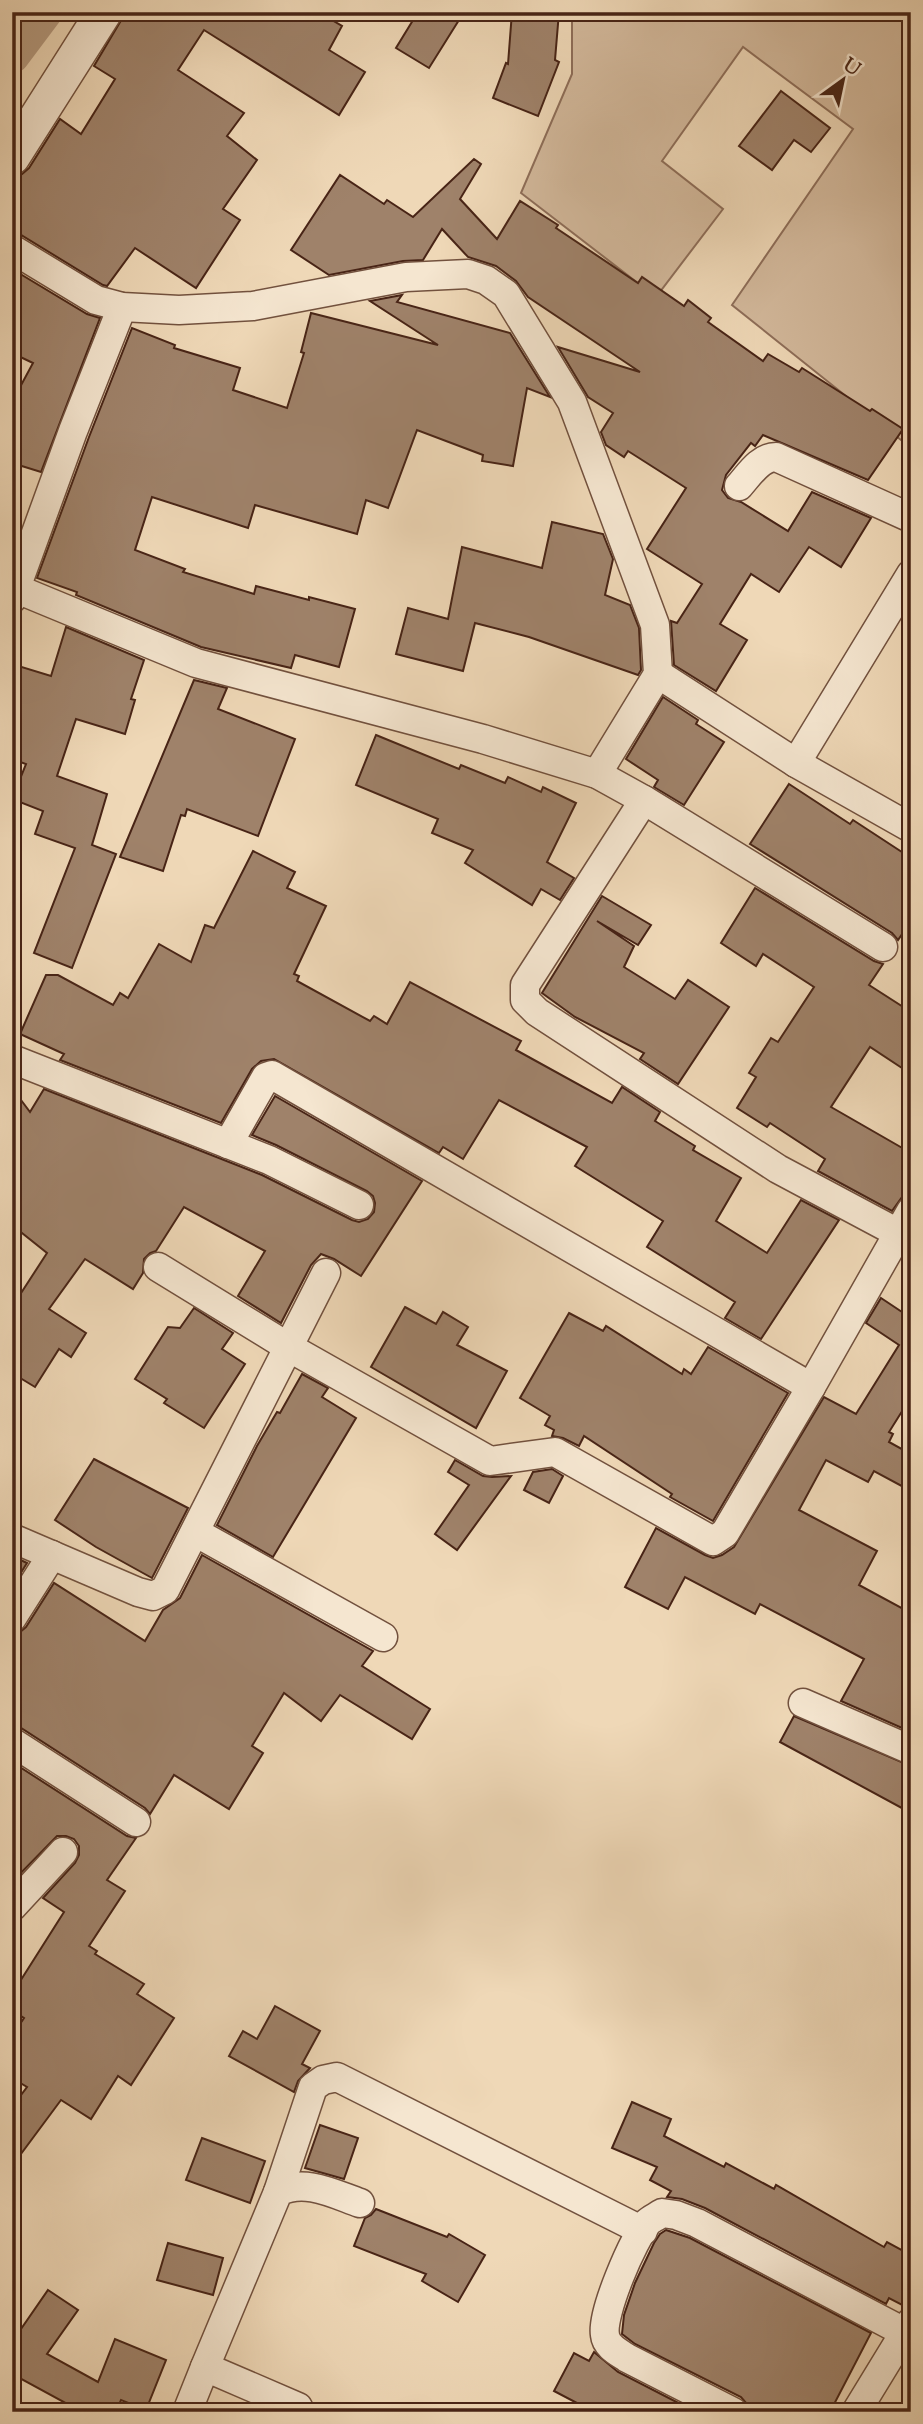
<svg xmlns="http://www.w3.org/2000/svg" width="923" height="2424" font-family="'Sorts Mill Goudy',serif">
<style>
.green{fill:#d3b99c;stroke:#8e6e59;stroke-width:2}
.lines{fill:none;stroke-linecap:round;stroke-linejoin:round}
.canal{stroke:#b69b80;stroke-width:35}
.building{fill:#9f826a;stroke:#482416;stroke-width:2}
.minor-casing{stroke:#72513e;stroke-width:31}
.tertiary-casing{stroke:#72513e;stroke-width:38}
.minor{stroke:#f5e6d0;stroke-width:28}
.tertiary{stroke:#f5e6d0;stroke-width:35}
</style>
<rect width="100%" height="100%" fill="#efd8b7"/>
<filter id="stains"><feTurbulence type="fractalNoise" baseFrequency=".00286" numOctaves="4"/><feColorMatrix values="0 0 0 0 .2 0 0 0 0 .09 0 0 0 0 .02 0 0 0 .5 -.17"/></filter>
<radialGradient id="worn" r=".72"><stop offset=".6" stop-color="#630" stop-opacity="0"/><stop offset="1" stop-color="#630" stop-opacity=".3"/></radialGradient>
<!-- green -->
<path class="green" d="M572 12H911V448L732 305 853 129 743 47 662 161 723 209 656 297 521 193 572 74Z"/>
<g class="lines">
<!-- canal -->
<path class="canal" d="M12 56 45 12"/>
</g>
<!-- building -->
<g class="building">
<path d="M126 12H318L342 26 329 50 365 72 339 115 204 30 178 70 244 113 227 136 257 160 223 209 240 220 196 288 135 248 107 286 103 285 21 235 12 232V177L22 174 29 168 60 119 81 134 115 79 94 66Z"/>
<path d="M418 12H464L429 68 396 48Z"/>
<path d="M512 12H559L555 60 559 62 538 116 493 98 506 63 508 64Z"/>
<path d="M781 91 830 128 811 152 794 140 772 170 739 146Z"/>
<path d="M474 159 481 164 460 199 497 239 520 201 558 225 556 228 638 283 642 277 684 306 688 300 711 318 708 322 763 361 768 354 799 372 802 368 870 411 872 409 903 429 868 480 763 435 755 446 751 443 726 475 722 490 728 498 741 502 788 531 812 492 871 518 841 567 809 547 779 592 751 574 720 624 747 640 716 691 674 665 671 621 677 623 702 584 647 549 686 488 628 451 624 457 606 445 601 432 613 413 588 397 558 347 640 372 528 297 516 281 496 266 468 257 442 229 423 260 403 261 329 275 291 250 340 175 384 204 387 200 413 217Z"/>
<path d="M12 269 87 314 100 318 41 472 12 463V402L33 363 12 353Z"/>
<path d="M402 295 397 302 510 333 550 397 527 388 513 466 482 461 483 455 417 430 388 508 366 500 357 534 255 505 248 528 152 497 135 550 185 569 183 572 254 594 256 586 309 600V597L355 609 339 667 295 655 291 668 201 647 76 595 77 592 37 578 89 437 132 328 175 345 174 348 240 368 233 390 287 408 304 353 301 352 311 313 438 345 370 301Z"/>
<path d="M552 522 603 534 613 559 605 595 630 605 639 628 641 670 638 675 529 637 475 623 463 671 396 654 408 608 448 619 462 547 542 568Z"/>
<path d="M66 627 144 660 131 699 135 700 125 734 76 719 57 776 107 794 92 845 116 854 72 968 34 953 75 848 35 834 43 811 12 799 26 764 12 759V664L51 676Z"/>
<path d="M194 680 227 688 218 709 295 739 258 836 187 809 185 816 181 815 163 871 120 857Z"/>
<path d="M663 697 698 720 696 724 724 742 684 805 654 787 658 780 626 759Z"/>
<path d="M376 735 459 769 461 765 505 783 508 777 541 792 543 787 576 803 547 862 574 878 560 900 541 889 532 905 465 863 473 850 432 833 438 819 356 785Z"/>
<path d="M789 784 850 824 853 820 911 858V921L898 940 892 933 750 844Z"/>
<path d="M253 851 295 872 287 888 326 906 294 974 299 976 297 981 370 1021 374 1016 387 1024 410 982 521 1041 516 1050 612 1103 622 1087 660 1112 655 1121 695 1146 693 1150 741 1178 716 1221 767 1253 801 1200 839 1220 761 1339 725 1318 735 1302 647 1247 663 1221 575 1166 587 1147 499 1100 463 1159 443 1147 439 1153 274 1059 261 1061 252 1069 221 1123 60 1060 64 1054 20 1034 46 975H58L113 1005 120 993 128 998 159 944 191 962 205 925 214 928Z"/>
<path d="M755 888 874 961 883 964 869 985 911 1012V1074L870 1047 831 1107 911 1153V1194L902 1197 892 1211 818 1171 825 1159 770 1123 767 1127 737 1108 756 1077 749 1073 771 1038 778 1042 814 987 763 954 756 966 721 943Z"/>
<path d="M602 896 651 925 638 945 597 921 634 946 624 967 675 999 688 980 729 1007 678 1084 640 1059 644 1053 575 1017 542 993Z"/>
<path d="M12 1088 30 1112 44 1089 262 1175 352 1220 359 1222 368 1219 374 1212 375 1203 373 1196 367 1191 276 1145 252 1135 275 1096 422 1181 361 1276 334 1259 321 1254 311 1265 281 1323 238 1296 265 1251 184 1207 156 1251 150 1253 144 1259 143 1273 133 1289 85 1259 49 1309 86 1333 71 1357 59 1349 35 1387 12 1373V1307L47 1253 12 1225Z"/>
<path d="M881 1298 911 1318V1397L889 1432 893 1434 889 1442 911 1454V1491L874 1471 868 1482 826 1460 799 1510 877 1551 859 1585 911 1613V1732L841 1701 864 1659 760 1604 755 1614 685 1577 668 1609 625 1587 656 1528 705 1555 713 1558 722 1555 734 1547 824 1397 856 1414 899 1345 866 1323Z"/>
<path d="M405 1307 436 1324 443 1312 468 1327 457 1345 507 1371 476 1428 371 1367Z"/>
<path d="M194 1308 233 1333 222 1349 245 1364 204 1428 164 1403 167 1399 135 1379 168 1327 180 1328Z"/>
<path d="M569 1313 603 1331 606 1326 682 1374 684 1369 691 1374 708 1347 788 1393 713 1521 670 1497 672 1494 584 1436 579 1446 563 1438 552 1436 554 1430 545 1425 550 1416 520 1398Z"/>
<path d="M302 1374 328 1388 322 1397 356 1418 273 1557 217 1525 257 1446 277 1412 280 1413Z"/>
<path d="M94 1459 188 1508 152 1578 96 1547 55 1520Z"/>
<path d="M455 1460 483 1476 492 1477 511 1476 457 1550 435 1534 469 1485 448 1472Z"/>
<path d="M552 1469 563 1476 549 1503 524 1490 533 1472Z"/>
<path d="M202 1555 373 1651 362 1666 430 1709 412 1739 340 1695 321 1721 284 1693 252 1746 263 1753 229 1809 174 1775 150 1814 145 1808 21 1728 12 1725V1634L20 1632 26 1627 54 1583 145 1641 163 1610 180 1598Z"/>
<path d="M12 1556 27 1563 12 1587Z"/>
<path d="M794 1716 911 1766V1813L780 1742Z"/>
<path d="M12 1762 127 1836 136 1838 107 1880 125 1891 89 1946 97 1951 95 1954 144 1984 137 1994 174 2018 131 2085 118 2076 91 2119 61 2100 12 2166V2107L27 2087 12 2078V2036L24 2018 12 2010V1994L64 1912 43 1898 75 1863 79 1855V1846L74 1839 66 1836H57L15 1879 12 1877Z"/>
<path d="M275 2006 320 2031 302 2064 310 2068 298 2081 294 2092 229 2056 243 2031 257 2039Z"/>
<path d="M632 2102 671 2119 664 2136 724 2167 726 2163 774 2189 776 2185 884 2247 887 2242 911 2255V2305L906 2307 889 2298 886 2304 705 2208 682 2199 667 2197 671 2191 650 2180 657 2167 612 2148Z"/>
<path d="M320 2125 358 2138 344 2179 305 2168Z"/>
<path d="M202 2138 265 2161 250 2203 186 2180Z"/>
<path d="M376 2209 447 2237 449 2234 485 2255 458 2302 422 2281 426 2274 354 2246 365 2218 371 2215Z"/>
<path d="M666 2230 690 2238 871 2333 830 2412H750L747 2404 741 2397 635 2344 622 2334 624 2315 635 2283 654 2243 660 2234Z"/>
<path d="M168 2243 223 2258 213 2295 157 2280Z"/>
<path d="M48 2290 78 2310 47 2354 98 2382 115 2339 166 2360 146 2410 121 2400 116 2412H82L12 2374V2342Z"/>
<path d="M594 2352 618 2372 696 2412H594L554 2391 574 2353 589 2361Z"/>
</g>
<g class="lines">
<!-- minor casing -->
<g class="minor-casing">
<g id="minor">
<path d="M12 249 96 300 122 307 179 310 253 306 406 277 468 274 486 280 506 294 572 402 655 625 658 674 597 774"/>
<path d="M739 486C749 475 760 457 776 457L911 518"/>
<path d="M12 587 196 663 483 739 597 774 644 800 883 947"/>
<path d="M12 599 73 431 122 307"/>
<path d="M658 674 796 763 911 828"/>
<path d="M796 763 911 574"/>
<path d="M644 800 525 985V1000L537 1012 778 1169 898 1233"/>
<path d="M12 1059 269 1160 359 1205"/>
<path d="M228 1144 266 1077 272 1075 811 1387"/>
<path d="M158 1267 290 1348 490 1461 555 1452 713 1541 725 1533 811 1387 911 1211"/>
<path d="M195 1532 383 1637"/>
<path d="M12 1538 138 1592 153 1596 165 1590 326 1273"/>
<path d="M12 1618 52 1555"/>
<path d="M803 1703 911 1750"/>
<path d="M12 1742 136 1822"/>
<path d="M12 1907 63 1852"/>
<path d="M278 2192 313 2087 323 2080 337 2077 643 2231"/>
<path d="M205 2367 278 2192C305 2178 334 2194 360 2203"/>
<path d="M187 2412 205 2367 298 2407"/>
<path d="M733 2412 627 2358C618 2352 606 2346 605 2335 601 2314 633 2239 648 2222 651 2219 658 2216 662 2213L676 2215 697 2223 904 2332"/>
<path d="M856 2412 911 2322"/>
</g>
</g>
<!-- tertiary casing -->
<g class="tertiary-casing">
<path id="tertiary" d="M12 157 104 12"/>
</g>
<!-- minor -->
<use href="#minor" class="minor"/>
<!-- tertiary -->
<use href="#tertiary" class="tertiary"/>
</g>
<!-- margin -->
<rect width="923" height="2424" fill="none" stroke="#efd8b7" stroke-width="42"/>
<rect x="14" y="14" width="895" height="2396" fill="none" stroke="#482416" stroke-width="3.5"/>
<rect x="21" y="21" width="881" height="2382" fill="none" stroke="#482416" stroke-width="2"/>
<!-- north arrow -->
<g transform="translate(843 80) rotate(33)" stroke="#f5e6d0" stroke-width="5" paint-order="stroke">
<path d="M0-5L12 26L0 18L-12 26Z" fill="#482416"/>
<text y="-10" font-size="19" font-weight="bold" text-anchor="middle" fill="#482416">U</text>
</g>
<rect width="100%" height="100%" filter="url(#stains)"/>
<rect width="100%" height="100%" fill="url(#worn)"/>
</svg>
